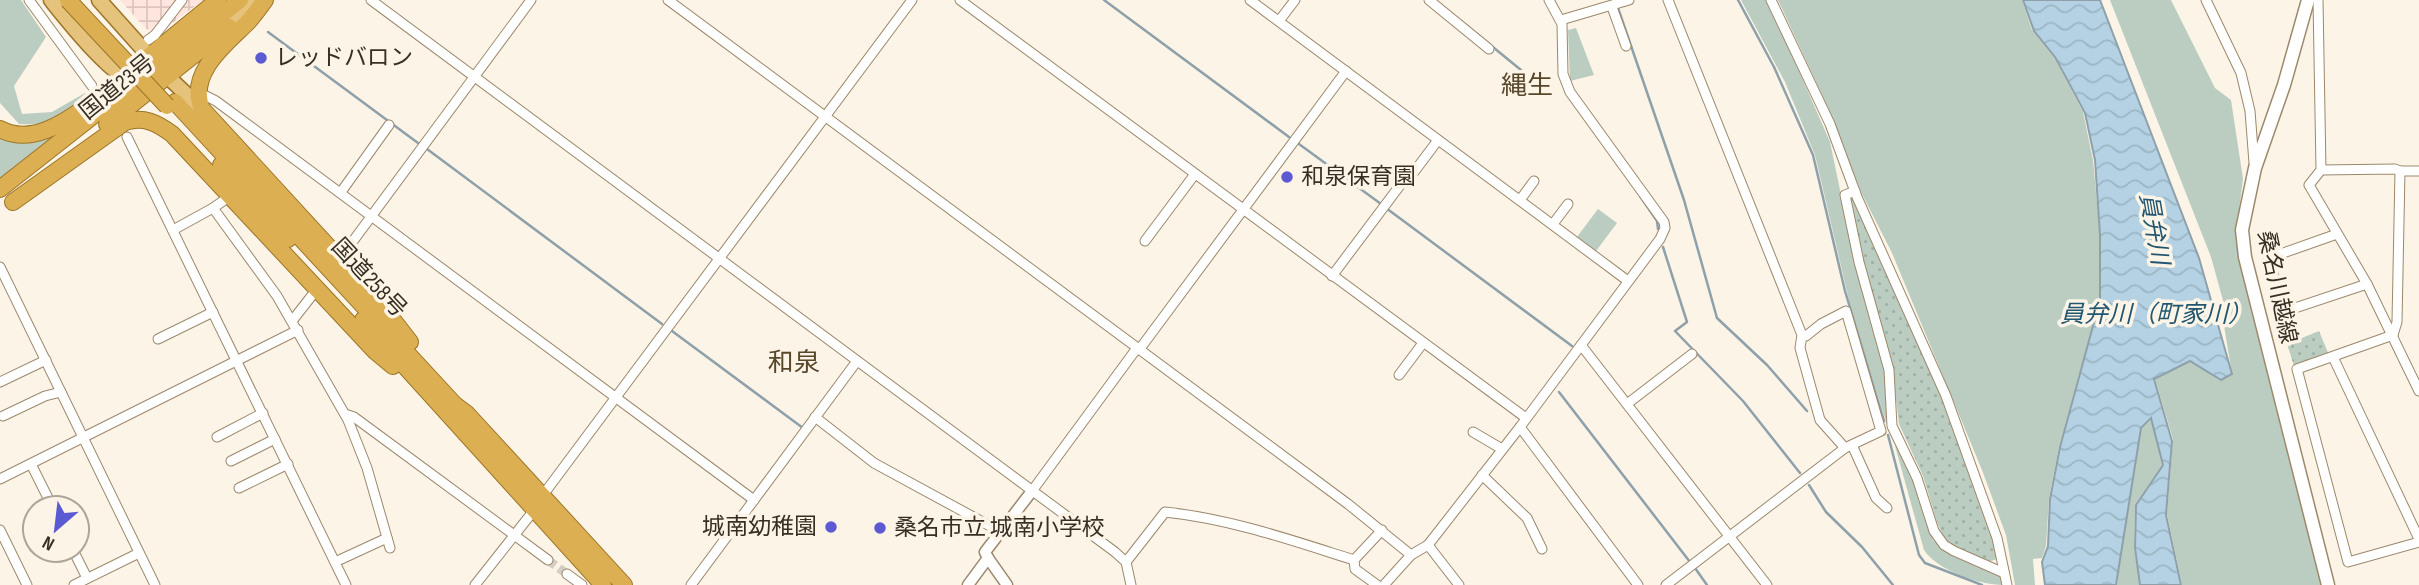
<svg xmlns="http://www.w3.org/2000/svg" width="2419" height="585" font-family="'Sofia Sans Condensed','Noto Sans JP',sans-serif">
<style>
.industrial{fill:url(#industrial-grid)}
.green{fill:#bbcdc1}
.park{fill:url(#park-dots)}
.water{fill:url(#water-waves);stroke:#8ea1aa;stroke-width:2}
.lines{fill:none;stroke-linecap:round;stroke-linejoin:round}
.stream{stroke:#8ea1aa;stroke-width:2.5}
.minor-tunnel{stroke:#d5cdc0;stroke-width:9;stroke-dasharray:9 4.5;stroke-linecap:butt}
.minor-casing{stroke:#9c886b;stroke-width:11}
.tertiary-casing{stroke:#9c886b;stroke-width:13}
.secondary-casing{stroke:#9c886b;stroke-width:15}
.primary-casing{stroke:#9c7526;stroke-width:17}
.trunk-casing{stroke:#9c7526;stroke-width:18}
.minor{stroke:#fff;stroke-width:9}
.tertiary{stroke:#fff;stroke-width:10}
.secondary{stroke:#fff;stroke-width:12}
.primary{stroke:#e5c37d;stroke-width:14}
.trunk{stroke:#dcaf52;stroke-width:16}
.trunk-bridge-casing{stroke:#9c7526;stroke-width:18;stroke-linecap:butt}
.trunk-bridge{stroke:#dcaf52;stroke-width:16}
.poi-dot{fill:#5c5ad2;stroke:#fcf4e7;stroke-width:2.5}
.labels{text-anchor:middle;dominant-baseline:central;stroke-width:7;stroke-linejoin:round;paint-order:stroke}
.poi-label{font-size:23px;fill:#372f23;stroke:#fcf4e7;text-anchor:start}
.street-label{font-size:23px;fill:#372f23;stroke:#fcf4e7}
.water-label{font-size:24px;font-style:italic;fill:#215671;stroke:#fcf4e7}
.quarter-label{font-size:26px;fill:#58472b;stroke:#fcf4e7}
</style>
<defs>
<pattern id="industrial-grid" width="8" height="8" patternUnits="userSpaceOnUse" patternTransform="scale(1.75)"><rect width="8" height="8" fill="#ffe5de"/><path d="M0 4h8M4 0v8" fill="none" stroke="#dbc5be"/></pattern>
<pattern id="park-dots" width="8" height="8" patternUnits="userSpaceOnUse" patternTransform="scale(1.75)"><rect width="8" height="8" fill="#bbcdc1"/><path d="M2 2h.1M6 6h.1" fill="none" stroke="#a1b0a6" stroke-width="1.8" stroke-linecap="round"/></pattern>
<pattern id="water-waves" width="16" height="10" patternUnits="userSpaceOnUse" patternTransform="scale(1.75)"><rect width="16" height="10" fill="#b4d2e4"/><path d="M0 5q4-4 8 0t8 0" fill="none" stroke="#9bb5c3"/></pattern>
</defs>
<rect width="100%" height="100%" fill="#fcf4e7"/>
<!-- industrial -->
<path class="industrial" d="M120 0H203L158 34 146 29Z"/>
<!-- green -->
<g class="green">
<path d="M0 0H21L46 37 14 86 22 114 52 112 85 93 89 97C63 116 52 126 19 124L0 103Z"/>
<path d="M1741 0H1768L1830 142 1844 209 1882 357 1890 414 1887 425 1851 309 1815 155 1785 82Z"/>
<path d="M1778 0H2022L2032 30 2055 59 2083 112 2093 160 2100 235V299L2059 447 2049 498 2046 546 2042 558 2033 559 2035 585H2015L2006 535 1982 470 1892 253 1862 194 1829 110Z"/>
<path d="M2110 0H2171L2215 88 2231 100 2243 179 2237 226 2238 257 2321 585H2182L2167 514 2173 439 2155 379 2191 361 2220 381 2232 375 2223 319 2227 315 2211 257Z"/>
<path d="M1576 28 1594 75 1570 81 1568 30Z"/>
<path d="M71 126 0 185V136C26 151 49 140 71 126Z"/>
<path d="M1598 209 1617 223 1596 251 1577 237Z"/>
<path d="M2152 419 2162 465 2135 505 2134 548 2140 585H2117L2126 513 2141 429Z"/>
<path d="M1895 446 1914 475 1933 540 1953 556 2000 577 2003 585C1979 585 1937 570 1924 550Z"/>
</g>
<!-- park -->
<g class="park">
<path d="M1854 194 1941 394 1994 539 1997 559 1988 562 1951 544 1944 538 1937 522 1923 476 1899 424 1892 366 1866 277 1848 197Z"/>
<path d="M2319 331 2329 355 2294 366 2287 344Z"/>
</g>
<!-- water -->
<path class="water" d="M2023 0H2100L2199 258 2232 374 2221 380 2190 361 2154 379 2172 441 2166 515 2181 585H2140L2135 548 2136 505 2163 465 2151 418 2141 428 2116 585H2045L2042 562 2048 546 2050 499 2060 447 2100 300V235L2095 160 2085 113 2055 57 2034 31Z"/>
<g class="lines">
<!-- stream -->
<g class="stream">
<path d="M1104 0 1289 137"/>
<path d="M1738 0 1774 67 1813 155 1845 291 1884 421"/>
<path d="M1618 8 1684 200 1717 318 1767 365 1807 411"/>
<path d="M1461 21 1521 70"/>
<path d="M268 32 418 143"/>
<path d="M1299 144 1381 204"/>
<path d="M427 149 662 324"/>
<path d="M1640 196 1657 221 1658 229"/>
<path d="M1386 208 1572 346"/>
<path d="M1663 247 1687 322 1675 331 1743 401 1800 473"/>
<path d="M672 331 803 428"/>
<path d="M1559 392 1690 562"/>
<path d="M1888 435 1919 555 1925 563 1982 585"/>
<path d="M1809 485 1826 512 1862 547 1893 585"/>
<path d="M1695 568 1707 585"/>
</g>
<!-- minor-tunnel -->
<g class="minor-tunnel">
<path d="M92 86 107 106"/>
<path d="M548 560 567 574"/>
</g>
<!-- minor casing -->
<g class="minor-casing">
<g id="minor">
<path d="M29 0 92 86"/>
<path d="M371 0 1115 552 1126 562 1131 585"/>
<path d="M668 0 1348 504 1411 555"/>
<path d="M960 0 1526 418"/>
<path d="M1250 0 1628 281"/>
<path d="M1429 0 1489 49"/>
<path d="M1668 0 1802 335 1800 348 1820 420 1845 448 1881 431 1846 311 1821 324 1806 336 1802 335"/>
<path d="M1771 0 1830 124 1857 197 1946 396 1997 538 2007 585"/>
<path d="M2206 0 2241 73 2250 111 2254 163"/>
<path d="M2318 0 2321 170 2309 185 2367 284 2419 391"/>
<path d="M1612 7 1626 46"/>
<path d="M1561 20 1629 0"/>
<path d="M1279 21 1295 0"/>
<path d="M148 40 155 35 182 0"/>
<path d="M200 93 216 101 754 500"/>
<path d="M127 137 346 585"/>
<path d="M2321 170 2395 169 2400 171H2419"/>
<path d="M1855 191 1845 195 1859 262 1889 370 1892 426 1917 478 1934 531 1944 545 1954 551 2004 573"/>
<path d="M341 192 389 125"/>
<path d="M1520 200 1534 181"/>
<path d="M213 208 277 296 348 420 367 468 390 548"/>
<path d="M1553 224 1568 204"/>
<path d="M173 230 213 208 233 194"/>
<path d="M2337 234 2269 258 2283 312 2367 284"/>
<path d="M1145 241 1195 174"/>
<path d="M339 260 531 0"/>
<path d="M0 267 155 585"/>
<path d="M1332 276 1407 176 1414 172 1438 140"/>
<path d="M292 321 317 289"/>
<path d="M2393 335 2297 369 2348 562 2419 542"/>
<path d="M2393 335 2397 322 2400 171"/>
<path d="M158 339 213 312"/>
<path d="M1581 345 1767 585"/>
<path d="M1139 350 1346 71"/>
<path d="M2333 357 2419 539"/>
<path d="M1399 375 1423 343"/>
<path d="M0 382 46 360"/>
<path d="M1627 404 1692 354"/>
<path d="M345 414 354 417 548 560"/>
<path d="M3 416 45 396 61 392"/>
<path d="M815 417 874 463 1001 532"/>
<path d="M1520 427 1638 585"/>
<path d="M1473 432 1502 449"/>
<path d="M217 437 263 413"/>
<path d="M1852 445 1876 498 1887 508"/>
<path d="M231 461 275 439"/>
<path d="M31 464 53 508"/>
<path d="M1482 475 1527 518 1542 549"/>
<path d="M0 479 298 330"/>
<path d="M239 488 288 464"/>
<path d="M1032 491 1137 348"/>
<path d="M543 495 912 0"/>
<path d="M0 530 27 585"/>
<path d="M1428 545 1459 585"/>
<path d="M73 550 87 578"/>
<path d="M335 562 387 538"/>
<path d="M1126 562 1165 512C1231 519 1291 540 1354 560"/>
<path d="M567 574 582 585"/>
<path d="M74 585 139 553"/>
<path d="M475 585 535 509"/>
<path d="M691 585 857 361"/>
<path d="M1377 585 1355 569 1354 560 1382 530"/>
<path d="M1384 585 1411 555 1428 545 1520 427 1660 239 1665 228 1664 222 1570 92 1563 74 1562 24 1549 0"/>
<path d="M1666 585 1845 448"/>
</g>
</g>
<!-- tertiary casing -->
<g class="tertiary-casing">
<g id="tertiary">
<path d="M988 558 1007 585"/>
<path d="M968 585 988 558 985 552 1032 491"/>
</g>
</g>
<!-- secondary casing -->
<g class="secondary-casing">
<path id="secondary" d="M2308 0 2284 85 2255 168 2242 230 2245 257 2328 585"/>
</g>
<!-- primary casing -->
<g class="primary-casing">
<g id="primary">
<path d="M51 0C67 20 115 81 139 84"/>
<path d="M99 0 167 76 202 109"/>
<path d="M215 30 256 0"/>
</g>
</g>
<!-- trunk casing -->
<g class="trunk-casing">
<g id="trunk">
<path d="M265 0C260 7 254 15 248 22 226 44 187 73 202 109L379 302 410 342"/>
<path d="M129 73 218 0"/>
<path d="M175 102 455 405 467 414 624 585"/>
<path d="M107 124 229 27"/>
<path d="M0 129C30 145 63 124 87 106"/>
<path d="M221 165 288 239"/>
<path d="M0 189 240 0"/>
<path d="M13 202 125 122C144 116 157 123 172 134L375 351 393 366"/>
<path d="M363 320 603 585"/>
</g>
</g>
<!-- minor -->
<use href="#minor" class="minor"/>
<!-- tertiary -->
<use href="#tertiary" class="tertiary"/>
<!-- secondary -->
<use href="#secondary" class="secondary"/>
<!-- primary -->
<use href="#primary" class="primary"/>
<!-- trunk -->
<use href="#trunk" class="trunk"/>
<!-- trunk-bridge casing -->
<g class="trunk-bridge-casing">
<path id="trunk-bridge" d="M68 0 167 106"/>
</g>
<!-- trunk-bridge -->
<use href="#trunk-bridge" class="trunk-bridge"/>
</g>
<!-- markers -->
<g class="poi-dot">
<circle cx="261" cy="58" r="7"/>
<circle cx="1287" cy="177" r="7"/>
<circle cx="831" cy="527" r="7"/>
<circle cx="880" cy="528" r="7"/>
</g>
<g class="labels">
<!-- poi labels -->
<g class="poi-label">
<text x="275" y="58">レッドバロン</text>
<text x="1301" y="177">和泉保育園</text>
<text x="817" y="527" text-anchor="end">城南幼稚園</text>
<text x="894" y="528">桑名市立 城南小学校</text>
</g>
<!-- street labels -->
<g class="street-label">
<text transform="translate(117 87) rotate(-39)">国道23号</text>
<text transform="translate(369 278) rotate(47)">国道258号</text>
<text transform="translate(2277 287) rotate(78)">桑名川越線</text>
</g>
<!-- water labels -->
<g class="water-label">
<text transform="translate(2154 229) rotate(80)">員弁川</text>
<text x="2156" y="314">員弁川（町家川）</text>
</g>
<!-- quarter labels -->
<g class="quarter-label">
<text x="1527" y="86">縄生</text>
<text x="794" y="363">和泉</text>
</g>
</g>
<!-- north arrow -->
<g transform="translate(56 529) rotate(208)"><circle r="33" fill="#fcf4e7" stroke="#ada599" stroke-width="2"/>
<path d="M0-5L12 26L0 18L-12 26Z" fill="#5c5ad2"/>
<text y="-10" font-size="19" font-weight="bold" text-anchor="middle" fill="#372f23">N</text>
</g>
</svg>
